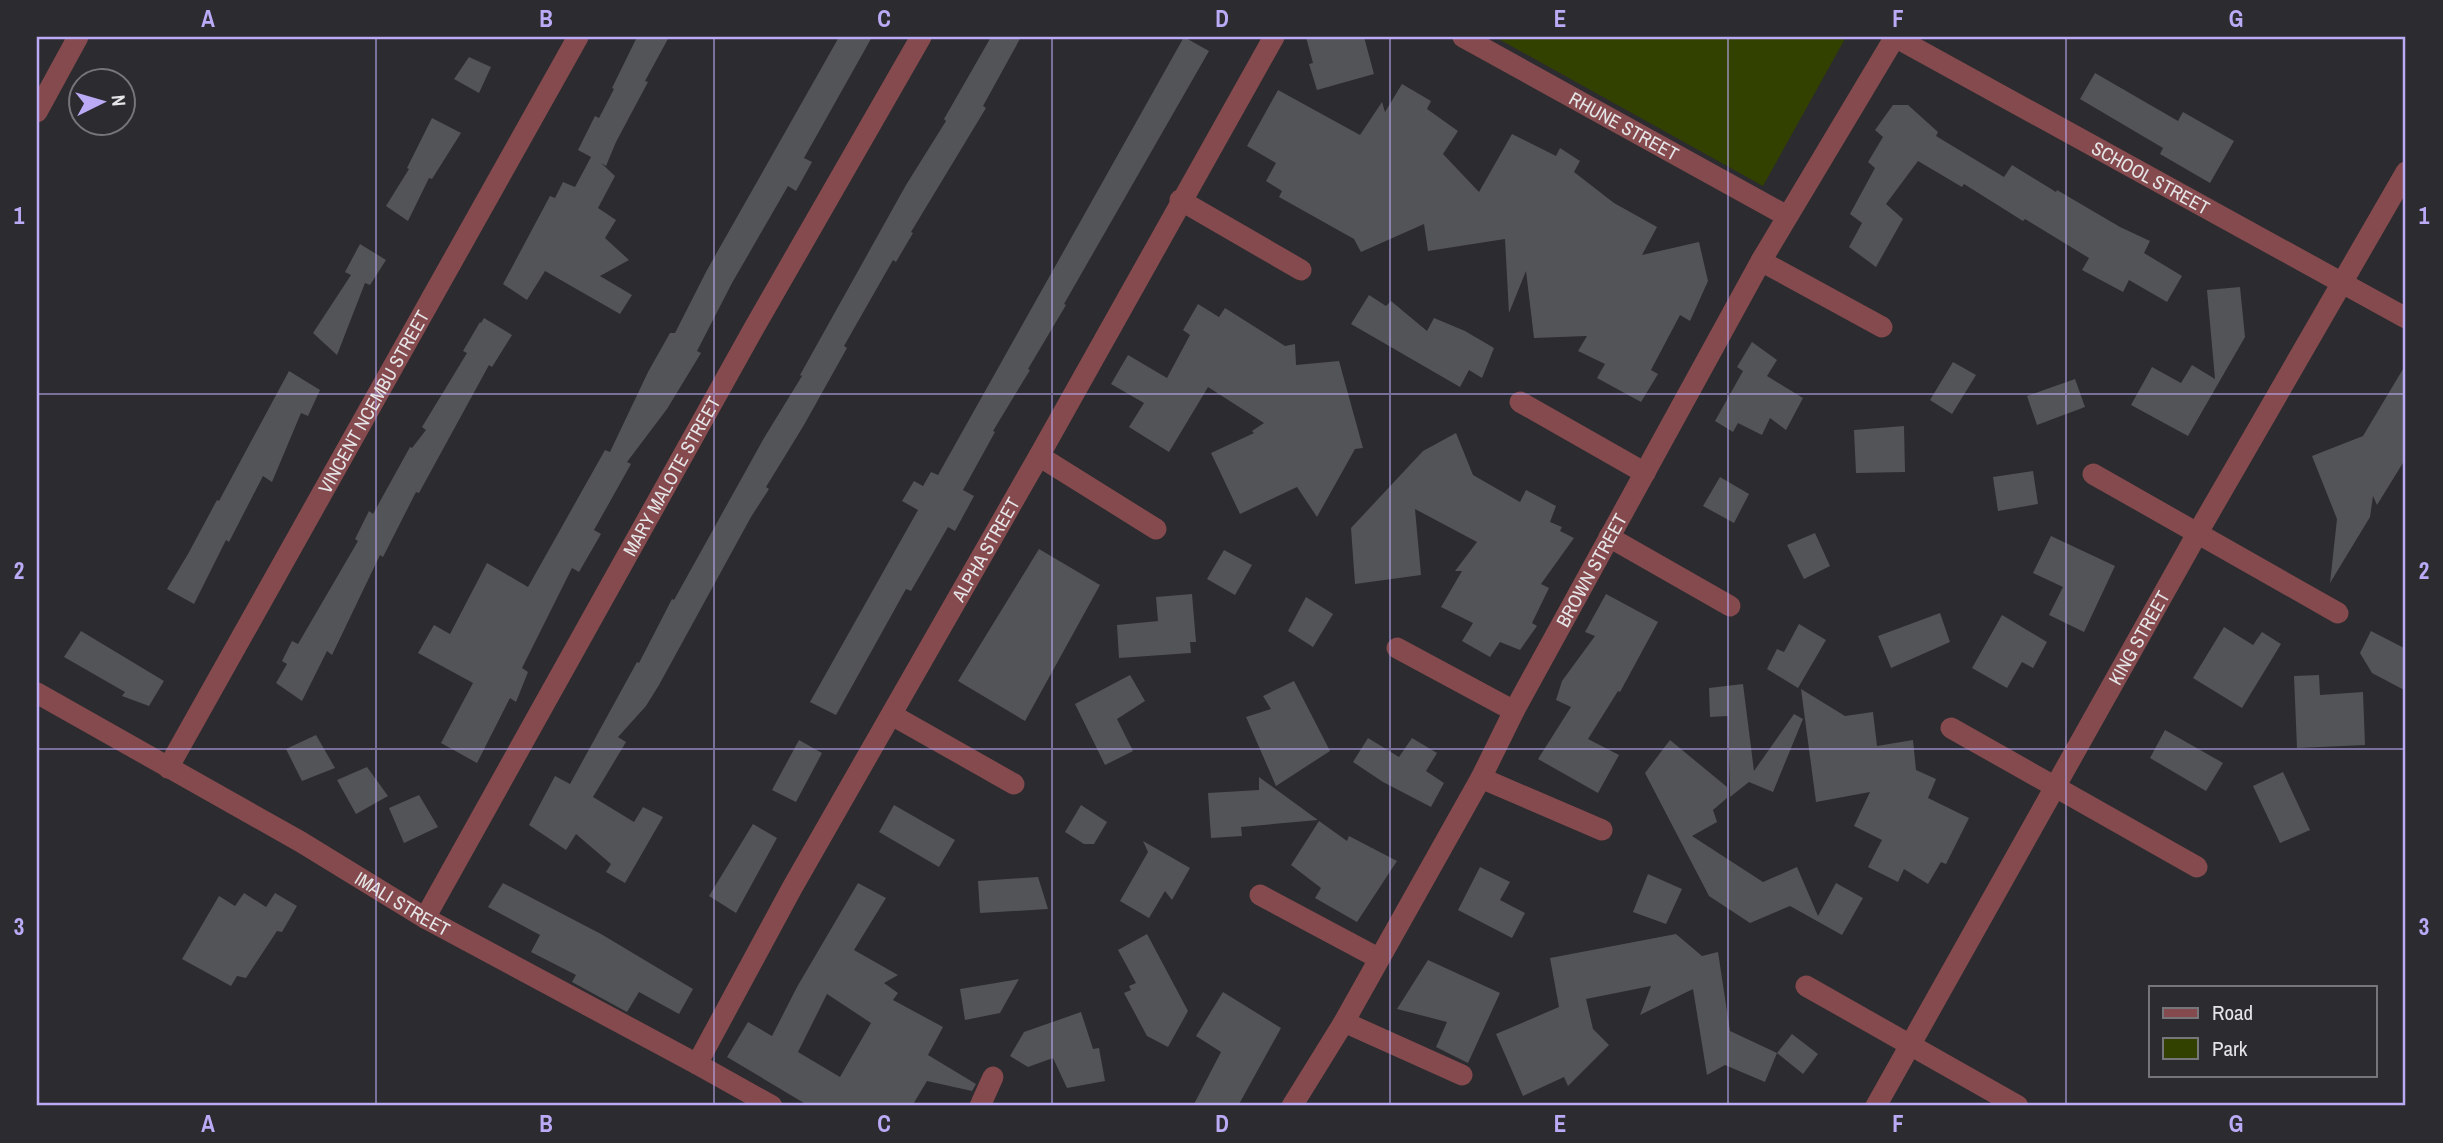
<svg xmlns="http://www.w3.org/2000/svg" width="2443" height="1143" font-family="'Archivo Narrow',sans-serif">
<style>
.green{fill:#324100}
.building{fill:#535457;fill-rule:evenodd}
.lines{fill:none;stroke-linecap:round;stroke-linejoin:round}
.minor{stroke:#844a4e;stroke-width:21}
.tertiary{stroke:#844a4e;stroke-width:21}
.grid{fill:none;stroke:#bbaaf6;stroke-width:2;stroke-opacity:0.55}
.labels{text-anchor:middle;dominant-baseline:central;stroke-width:5;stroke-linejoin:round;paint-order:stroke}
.street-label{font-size:19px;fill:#e5e5e7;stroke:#2c2b2f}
.neatline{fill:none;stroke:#bbaaf6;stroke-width:2.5}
.grid-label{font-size:23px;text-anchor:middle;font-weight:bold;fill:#bbaaf6}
</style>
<rect width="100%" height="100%" fill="#2c2b2f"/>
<!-- green -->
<path class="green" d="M1495 37H1846L1763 186Z"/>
<!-- building -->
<g class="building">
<path d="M637 37H669L645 81 648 82 616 142 606 166 601 163 615 176 598 208 616 220 605 238 629 260 600 276 632 295 620 314 545 271 527 300 503 284 550 196 555 198 563 182 575 187 591 157 578 150 595 116 599 118 614 89 612 88Z"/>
<path d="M839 37H872L804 158 812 162 796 191 788 186 732 283 697 351 701 353 667 409 627 462 631 464 594 530 601 534 579 572 572 568 522 668 528 672 516 702 510 698 477 763 441 743 473 683 418 653 434 625 450 634 487 563 528 587 605 450 610 452 648 372 670 333H675L707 270Z"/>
<path d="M991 37H1021L983 106 986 108 911 232 913 233 896 262 893 260 844 346 847 348 804 425 766 487 769 489 751 517 659 685 646 706 618 737 626 742 593 797 634 822 643 807 663 817 625 883 606 872 611 864 576 834 566 850 529 825 555 776 570 784 637 662 639 663 672 599 674 600 764 438 802 376 800 375 906 185 946 121 944 119Z"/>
<path d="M1184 37 1209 51 1064 304 1066 305 1028 369 1030 370 993 431 995 432 963 490 974 496 955 531 948 527 911 591 906 589 836 715 810 702 918 510 902 501 914 481 923 486 931 472 938 475Z"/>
<path d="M1306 37H1364L1374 74 1317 90 1309 64 1313 63Z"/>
<path d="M469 57 491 67 479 93 454 79Z"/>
<path d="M2095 73 2178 121 2183 112 2234 141 2210 183 2160 154 2163 148 2080 99Z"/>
<path d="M1402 84 1431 101 1427 109 1458 131 1443 154 1479 192 1512 134 1556 156 1560 148 1580 161 1574 172 1614 203 1657 227 1642 255 1699 242 1708 281 1690 321 1680 315 1651 370 1658 374 1641 402 1597 378 1605 364 1578 351 1587 336 1534 338 1526 271 1509 313 1505 239 1428 251 1424 224 1361 252 1354 239 1279 197 1282 191 1266 181 1276 163 1247 146 1278 90 1360 135 1382 102 1385 112Z"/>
<path d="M1893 105H1908L1938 132 1936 136 2004 177 2012 165 2056 192 2057 190 2120 227 2150 241 2144 253 2182 276 2167 302 2129 280 2123 292 2082 270 2089 258 2025 219 2023 221 1964 184 1962 187 1918 161 1886 204 1903 219 1876 267 1849 247 1862 223 1850 214 1875 168 1868 162 1883 137 1875 130Z"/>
<path d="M432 118 461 133 432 179 429 178 408 221 386 206 409 169 407 168Z"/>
<path d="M360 244 386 260 370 285 365 283 337 355 313 333 351 275 345 272Z"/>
<path d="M2240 287 2245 337 2188 436 2131 405 2152 367 2181 383 2192 365 2215 379 2207 290Z"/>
<path d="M1369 295 1386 306 1391 301 1427 331 1434 318 1465 331 1494 348 1482 378 1469 370 1460 387 1351 324Z"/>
<path d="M1198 304 1219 317 1225 308 1285 346 1295 344 1296 365 1339 361 1363 448 1355 449 1317 517 1297 487 1240 514 1211 453 1254 433 1252 431 1264 423 1208 387 1169 452 1129 427 1144 403 1111 384 1128 355 1167 378 1190 335 1183 330Z"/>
<path d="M484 318 512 335 492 367 489 365 419 493 416 492 383 557 380 555 332 655 327 651 302 701 276 683 287 664 282 661 292 641 298 644 358 541 355 539 369 511 373 514 410 447 412 448 426 430 422 427 467 353 463 351 480 322 481 323Z"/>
<path d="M1752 342 1777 360 1767 376 1803 398 1786 430 1770 418 1762 435 1738 423 1733 432 1715 421 1743 371 1737 367Z"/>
<path d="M1953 362 1976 375 1952 414 1930 400Z"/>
<path d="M2406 364V458L2377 505 2373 496 2370 517 2330 583 2337 519 2312 456 2363 436Z"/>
<path d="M289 371 320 390 308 416 301 413 272 482 263 476 229 542 226 540 194 604 167 589 188 554 217 500 219 501Z"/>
<path d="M2075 379 2085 407 2037 425 2027 396Z"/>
<path d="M1904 426 1905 472 1856 473 1854 430Z"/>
<path d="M1456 433 1473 475 1520 502 1526 490 1556 506 1550 522 1562 527 1560 531 1574 538 1541 584 1549 588 1532 623 1537 626 1520 650 1500 642 1490 657 1462 641 1473 623 1441 607 1462 571H1455L1477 542 1415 509 1421 575 1355 584 1351 528 1423 451Z"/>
<path d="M2033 471 2038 504 1998 511 1993 477Z"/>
<path d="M1720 477 1749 494 1734 523 1703 506Z"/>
<path d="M1815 533 1830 566 1804 579 1787 545Z"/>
<path d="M2051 536 2115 566 2084 632 2049 615 2063 587 2033 573Z"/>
<path d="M1039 549 1100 585 1025 721 958 681Z"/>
<path d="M1224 550 1252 565 1235 595 1207 579Z"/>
<path d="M1192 594 1196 642H1190L1191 653 1119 658 1117 625 1158 621 1156 597Z"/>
<path d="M1606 594 1658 622 1620 692 1618 691 1588 739 1619 755 1598 793 1538 759 1571 707 1556 700 1562 681 1595 636 1585 632Z"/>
<path d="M1306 597 1333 614 1313 647 1288 631Z"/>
<path d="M1940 613 1950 642 1891 668 1878 636Z"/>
<path d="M2002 615 2047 642 2033 668 2022 662 2007 688 1972 668Z"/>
<path d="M1799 624 1826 640 1798 688 1767 669 1777 649 1784 652Z"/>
<path d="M2224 627 2253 645 2262 632 2281 644 2242 708 2193 678Z"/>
<path d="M81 631 164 681 149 706 122 696 125 692 64 657Z"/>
<path d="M2371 631 2406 649V691L2372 673 2360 653Z"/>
<path d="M1130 675 1145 701 1117 719 1133 751 1105 765 1075 704Z"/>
<path d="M2319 675 2320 695 2363 692 2365 745 2297 748 2294 676Z"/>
<path d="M1294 681 1330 751 1276 786 1246 717 1271 709 1263 696Z"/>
<path d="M1743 684 1754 771 1794 714 1803 719 1773 792 1749 782 1730 797 1728 716 1710 717 1709 688Z"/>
<path d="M1801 689 1845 716 1873 712 1877 746 1913 740 1916 770 1936 779 1928 798 1969 818 1946 864 1941 862 1928 884 1904 869 1898 882 1868 867 1882 840 1854 826 1870 792 1816 802Z"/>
<path d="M2165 730 2223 763 2206 791 2150 758Z"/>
<path d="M316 735 335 768 302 781 286 749Z"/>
<path d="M1368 738 1399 757 1412 738 1437 753 1426 771 1444 783 1431 807 1383 782 1353 762Z"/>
<path d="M799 740 822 753 796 802 772 790Z"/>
<path d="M1670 740 1727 787V798L1713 810 1717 822 1692 836 1763 882 1797 867 1818 916 1836 883 1863 898 1842 935 1790 906 1750 923 1709 896 1645 773Z"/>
<path d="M367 767 388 796 356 814 337 780Z"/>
<path d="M2283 772 2310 830 2280 843 2253 786Z"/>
<path d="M1259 777 1318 820 1241 827 1242 836 1211 838 1208 793 1259 790Z"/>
<path d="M419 795 438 827 404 843 389 808Z"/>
<path d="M894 805 955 840 939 867 879 832Z"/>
<path d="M1081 805 1107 822 1094 844H1084L1065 832Z"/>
<path d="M1319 821 1347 841 1349 836 1397 861 1357 922 1315 898 1321 888 1291 865Z"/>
<path d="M753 824 777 838 736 913 709 896Z"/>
<path d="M1143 841 1190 868 1172 900 1165 891 1149 918 1120 901 1148 852Z"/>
<path d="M1480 867 1510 882 1500 900 1525 913 1512 938 1458 910Z"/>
<path d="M1648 874 1682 889 1666 924 1633 912Z"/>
<path d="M1038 877 1048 909 980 913 978 881Z"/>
<path d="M503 883 601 934 693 989 679 1014 639 992 627 1012 572 982 576 975 531 952 540 935 488 907Z"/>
<path d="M858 883 886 898 854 950 898 975 884 983 898 993 893 1000 943 1027 928 1055 976 1084 972 1091 927 1081 912 1106H809L727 1057 748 1022 772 1036 797 987ZM827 994 871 1023 840 1077 798 1052Z"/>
<path d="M244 893 266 907 275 893 297 906 282 932 277 931 246 978 237 976 231 986 182 959 219 896 235 906Z"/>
<path d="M1147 934 1188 1011 1168 1047 1147 1036 1124 993 1131 990 1129 986 1136 983 1118 950Z"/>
<path d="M1676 934 1702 956 1718 952 1730 1031 1777 1053 1765 1082 1725 1065 1707 1075 1693 989 1640 1015 1651 986 1586 999 1593 1029 1609 1045 1568 1086 1564 1077 1523 1096 1496 1034 1559 1007 1550 958Z"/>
<path d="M1428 960 1500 993 1468 1063 1436 1047 1447 1022 1397 1009Z"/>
<path d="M1019 979 1000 1013 965 1020 960 989Z"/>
<path d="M1223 992 1281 1028 1238 1106H1193L1221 1052 1196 1036Z"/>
<path d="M1081 1012 1093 1049 1099 1048 1105 1081 1067 1088 1053 1058 1028 1067 1010 1056 1024 1032Z"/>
<path d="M1792 1034 1818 1054 1803 1074 1777 1053Z"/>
</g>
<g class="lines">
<!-- minor -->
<g class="minor">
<path id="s1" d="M1463 37 1787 216"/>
<path id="s2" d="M1895 37 2406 318"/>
<path d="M37 112 78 37"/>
<path d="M1180 200 1301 270"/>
<path d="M1761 261 1882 327"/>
<path d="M1520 402 1645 473"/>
<path d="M1039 456 1156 529"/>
<path d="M2093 474 2338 613"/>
<path d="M1609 537 1730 606"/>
<path d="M1397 648 1514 711"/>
<path id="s3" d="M37 693 301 842 425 918 697 1064 772 1106"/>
<path d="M892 715 1014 784"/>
<path d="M1951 728 2197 867"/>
<path id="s4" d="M168 768 578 37"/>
<path d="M1481 778 1602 830"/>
<path d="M1260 895 1378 958"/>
<path id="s5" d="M425 918 754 328 921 37"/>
<path d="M1806 986 2018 1106"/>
<path d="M1344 1022 1462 1075"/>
<path id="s6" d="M697 1064 792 888 1039 456 1274 37"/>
<path d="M980 1106 993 1077"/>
<path id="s7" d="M1292 1106 1344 1022 1481 778 1514 711 1761 261 1895 37"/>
</g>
<!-- tertiary -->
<path class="tertiary" id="s8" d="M1876 1106 2197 534 2406 172"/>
</g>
<!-- grid -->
<path class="grid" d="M376 37V1106M714 37V1106M1052 37V1106M1390 37V1106M1728 37V1106M2066 37V1106M37 394H2406M37 749H2406"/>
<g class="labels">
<!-- street labels -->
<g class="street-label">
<text stroke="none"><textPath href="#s1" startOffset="184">RHUNE STREET</textPath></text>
<text stroke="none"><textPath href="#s2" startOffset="292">SCHOOL STREET</textPath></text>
<text stroke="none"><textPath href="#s4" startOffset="420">VINCENT NCEMBU STREET</textPath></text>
<text stroke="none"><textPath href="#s5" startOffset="506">MARY MALOTE STREET</textPath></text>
<text stroke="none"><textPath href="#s6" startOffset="590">ALPHA STREET</textPath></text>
<text stroke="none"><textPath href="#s7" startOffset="614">BROWN STREET</textPath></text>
<text stroke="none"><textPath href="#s8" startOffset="537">KING STREET</textPath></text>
<text stroke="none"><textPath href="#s3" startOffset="422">IMALI STREET</textPath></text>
</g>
</g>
<!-- border -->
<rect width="2443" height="1143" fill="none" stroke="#2c2b2f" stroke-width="77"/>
<!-- legend -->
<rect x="2149" y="986" width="228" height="91" fill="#2c2b2f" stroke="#767579" stroke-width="2"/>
<rect x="2163" y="1008" width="35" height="10" fill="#844a4e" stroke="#767579" stroke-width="2"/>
<text x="2212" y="1020" font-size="21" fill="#e5e5e7">Road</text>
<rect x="2163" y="1038" width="35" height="21" fill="#324100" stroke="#767579" stroke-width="2"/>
<text x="2212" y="1056" font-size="21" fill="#e5e5e7">Park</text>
<!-- north arrow -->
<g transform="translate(102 102) rotate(85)"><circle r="33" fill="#2c2b2f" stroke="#767579" stroke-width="2"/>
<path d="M0-5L12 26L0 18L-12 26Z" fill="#bbaaf6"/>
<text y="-10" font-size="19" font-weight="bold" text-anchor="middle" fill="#e5e5e7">N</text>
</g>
<rect x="38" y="38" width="2366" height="1066" class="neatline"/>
<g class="grid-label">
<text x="208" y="27">A</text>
<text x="546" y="27">B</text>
<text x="884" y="27">C</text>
<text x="1222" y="27">D</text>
<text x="1560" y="27">E</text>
<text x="1898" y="27">F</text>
<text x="2236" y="27">G</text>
<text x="19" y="224">1</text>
<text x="2424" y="224">1</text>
<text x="19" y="579">2</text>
<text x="2424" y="579">2</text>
<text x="19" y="935">3</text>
<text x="2424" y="935">3</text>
<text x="208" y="1132">A</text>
<text x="546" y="1132">B</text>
<text x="884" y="1132">C</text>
<text x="1222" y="1132">D</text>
<text x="1560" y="1132">E</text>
<text x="1898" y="1132">F</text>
<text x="2236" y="1132">G</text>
</g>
</svg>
